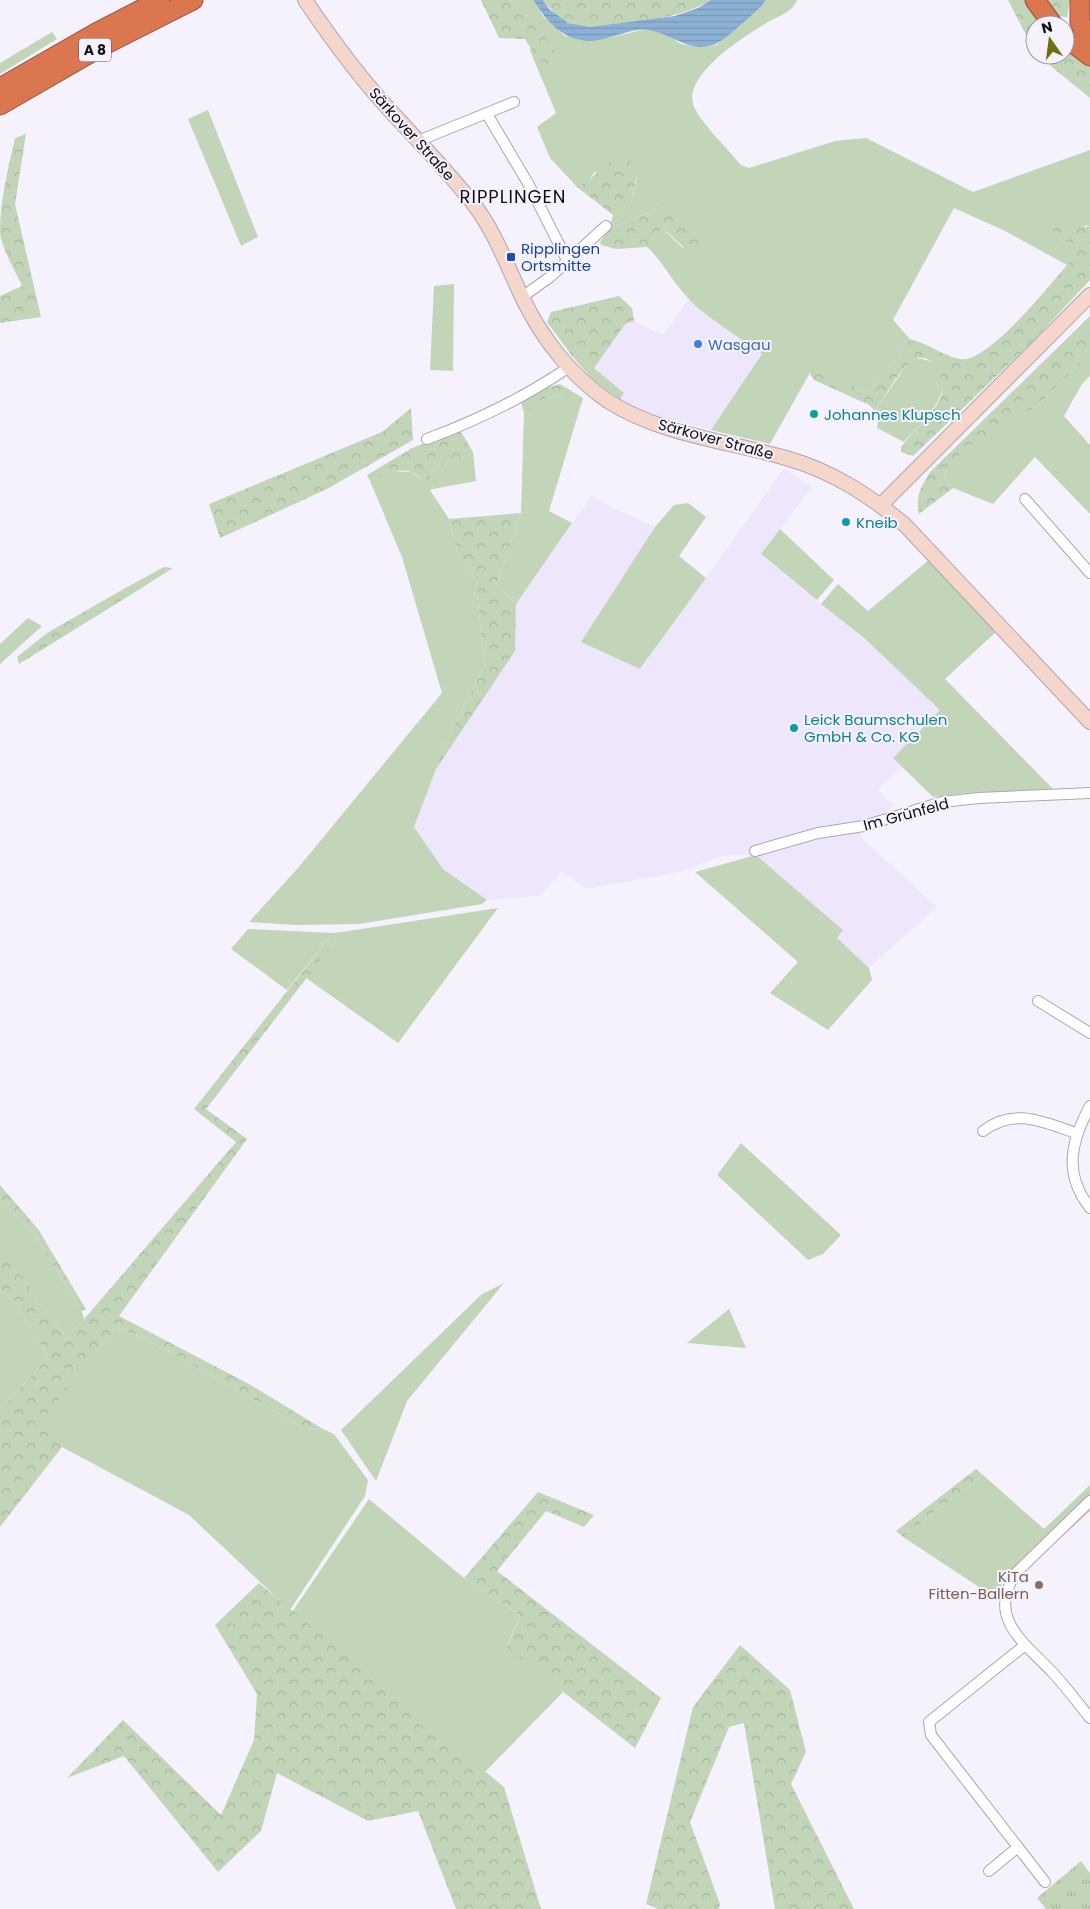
<svg xmlns="http://www.w3.org/2000/svg" width="1090" height="1909" font-family="Poppins,sans-serif">
<style>
.built{fill:#eee7fc}
.green{fill:#c2d5b9}
.forest{fill:url(#forest-crowns)}
.park{fill:url(#park-tufts)}
.water{fill:url(#water-rules)}
.lines{fill:none;stroke-linecap:round;stroke-linejoin:round}
.minor-casing{stroke:#aca5b7;stroke-width:12}
.secondary-casing{stroke:#aca5b7;stroke-width:16}
.motorway-casing{stroke:#93523b;stroke-width:21}
.minor{stroke:#fff;stroke-width:10}
.secondary{stroke:#f4d6ca;stroke-width:14}
.motorway{stroke:#da7650;stroke-width:19}
.transit-dot{fill:#1a4fb4;stroke:#f6f2fd;stroke-width:2}
.shop-dot{fill:#3f7fe0;stroke:#f6f2fd;stroke-width:2}
.culture-dot{fill:#0f9aa8;stroke:#f6f2fd;stroke-width:2}
.education-dot{fill:#8d6e63;stroke:#f6f2fd;stroke-width:2}
.labels{text-anchor:middle;dominant-baseline:central;stroke-width:4;stroke-linejoin:round;paint-order:stroke}
.shield{fill:#f6f2fd;stroke:#55525a;stroke-width:1}
.shield-label{font-size:14px;font-weight:bold;fill:#100e14}
.street-label{font-size:15px;fill:#100e14;stroke:#f6f2fd}
.transit-label{font-size:15px;fill:#164399;stroke:#f6f2fd;text-anchor:start}
.shop-label{font-size:15px;fill:#366cbe;stroke:#f6f2fd;text-anchor:start}
.culture-label{font-size:15px;fill:#0d838f;stroke:#f6f2fd;text-anchor:start}
.education-label{font-size:15px;fill:#785e54;stroke:#f6f2fd;text-anchor:end}
.quarter-label{font-size:18px;letter-spacing:1px;fill:#100e14;stroke:#f6f2fd}
</style>
<defs>
<pattern id="forest-crowns" width="20" height="18" patternUnits="userSpaceOnUse" patternTransform="scale(1.25)"><rect width="20" height="18" fill="#c2d5b9"/><path d="M2 6a3 3 0 1 1 6 0M12 15a3 3 0 1 1 6 0" fill="none" stroke="#a6b69e"/></pattern>
<pattern id="park-tufts" width="24" height="20" patternUnits="userSpaceOnUse" patternTransform="scale(1.25)"><rect width="24" height="20" fill="#c2d5b9"/><path d="M3 7l-1-3M5 7V3M7 7l1-3M15 17l-1-3M17 17v-4M19 17l1-3" fill="none" stroke="#a6b69e"/></pattern>
<pattern id="water-rules" width="6" height="5" patternUnits="userSpaceOnUse" patternTransform="scale(1.25)"><rect width="6" height="5" fill="#8cb1d5"/><path d="M0 2.5h6" fill="none" stroke="#7897b6"/></pattern>
</defs>
<rect width="100%" height="100%" fill="#f6f2fd"/>
<!-- built -->
<g class="built">
<path d="M689 299 763 354 711 430 657 417 633 407 620 399 624 393 594 368 626 322 634 321 663 335Z"/>
<path d="M784 468 812 487 761 555 863 638 941 710 893 758 902 766 878 789 894 806 880 816 886 823 878 828 860 832 864 840 937 907 869 968 837 938 843 930 756 855H725L679 872 586 889 562 871 540 896 487 900 443 869 414 827 436 769 515 651 516 604 592 495 609 506 655 527 582 642 641 669Z"/>
</g>
<!-- green -->
<g class="green">
<path d="M510 0H533L543 16 565 36 608 38 645 29 665 33 681 44 704 47 716 45 761 7 766 0H797C794 11 777 17 768 22 745 36 678 77 695 109 704 126 728 149 741 165L749 168 835 141 866 138 973 192 1090 150V227L1086 225 1058 239 1079 246V251L1067 265 1005 231 954 208 893 320 910 339 904 345 873 388 860 390 817 370 812 369 770 444 711 430 762 354C740 337 706 318 688 298 672 282 663 261 647 247L656 234 663 229 684 249 664 207 610 228 613 215 631 203 637 178 595 172 587 182 577 187 550 158 537 127 556 113 529 48 536 52 523 15Z"/>
<path d="M52 32 57 39 0 74V63Z"/>
<path d="M208 110 258 237 241 246 188 119Z"/>
<path d="M454 284 453 371 430 370 434 286Z"/>
<path d="M1090 355V376L1082 384 1064 416 1090 445V514L1035 457 993 504 953 488 944 476C947 450 1018 421 1040 403 1057 388 1073 370 1090 355Z"/>
<path d="M572 356 594 368 624 393 620 399 593 380Z"/>
<path d="M914 359C923 358 931 360 938 368 957 392 919 425 904 442L877 428 879 417 875 411 905 367Z"/>
<path d="M549 396 583 398 549 511 572 523 516 604 496 586 521 513 524 413Z"/>
<path d="M473 452 476 481 433 489 430 471Z"/>
<path d="M390 471 411 472 424 481 449 519 458 555 476 580 482 645 486 663 436 761V769L414 827 443 869 487 900 482 904 359 924 295 925 249 922 298 868 442 693 402 557 370 481Z"/>
<path d="M688 503 706 517 679 556 706 578 640 669 581 642 655 527 674 505Z"/>
<path d="M780 529 834 580 817 600 761 554Z"/>
<path d="M930 559 996 632 945 679 1055 791 967 793 933 797 893 758 940 710 864 638 821 604 838 584 868 611Z"/>
<path d="M164 567 173 568 132 594 120 591Z"/>
<path d="M28 618 42 626 0 664V644Z"/>
<path d="M756 855 843 930 837 938 869 968 872 980 828 1030 770 993 798 962 695 872Z"/>
<path d="M498 908 398 1043 306 978 342 932Z"/>
<path d="M248 929 333 933 287 990 231 949Z"/>
<path d="M741 1143 841 1235 823 1254 808 1260 717 1175Z"/>
<path d="M0 1200 32 1231 82 1311 84 1319 67 1339 9 1258H0Z"/>
<path d="M504 1283 407 1401 376 1481 341 1430 482 1294Z"/>
<path d="M0 1290 15 1301 48 1357 0 1410Z"/>
<path d="M729 1309 746 1348 687 1343Z"/>
<path d="M116 1327 150 1341 304 1428 323 1429 334 1434 368 1480 365 1496 290 1610 189 1515 62 1447 38 1424Z"/>
<path d="M983 1475 1044 1529 1090 1485V1511L1021 1574 1005 1576 998 1593 982 1589 903 1537Z"/>
<path d="M369 1499 464 1578 520 1615 508 1644 563 1692 485 1772 292 1612Z"/>
</g>
<!-- forest -->
<g class="forest">
<path d="M481 0H510C525 18 553 37 557 60L553 65 541 62C536 52 529 48 525 39L499 38Z"/>
<path d="M543 0H711C681 18 648 20 614 24 602 25 588 29 576 26 563 22 551 11 543 0Z"/>
<path d="M1008 0H1026L1042 25H1035V46L1025 33Z"/>
<path d="M1044 0H1070L1067 17 1057 16Z"/>
<path d="M1065 46 1090 65V98L1052 67 1043 55H1065Z"/>
<path d="M26 134 15 204 41 317 0 323V296L22 286C15 270 2 250 0 232 0 200 8 169 15 138Z"/>
<path d="M614 159 631 162 638 171 631 203 613 215 577 187C591 180 601 168 614 159Z"/>
<path d="M664 207C682 208 699 226 704 242L700 251 694 253C681 247 674 237 663 229L656 234 647 247 616 249 601 245 600 242 610 228Z"/>
<path d="M1065 225 1090 227V280L1031 343 913 456 901 452V447C912 432 932 415 940 399 949 380 931 347 912 361 897 372 886 396 875 411L869 405 814 380 810 374 811 369H817L860 390 873 388 904 345 910 339C928 343 943 356 960 359 989 365 1059 273 1079 251V246L1058 239 1052 234 1054 228Z"/>
<path d="M619 296 632 308 634 321 626 323 594 368 572 356 547 322 551 312Z"/>
<path d="M1090 316V355C1073 370 1057 388 1040 403 1018 421 947 451 944 476L953 488 919 514C915 496 921 487 930 472Z"/>
<path d="M560 384 583 398 549 396 524 413 521 402 546 388Z"/>
<path d="M411 408 413 440 327 489 220 538 209 504 382 432Z"/>
<path d="M460 430 473 452 430 471 433 489 429 490C414 462 394 469 370 481L367 475 412 448Z"/>
<path d="M521 513 496 586 516 604 515 651 436 769V761L486 663 482 645 476 580 458 555 449 519Z"/>
<path d="M120 591 132 594 19 664 17 657 47 633Z"/>
<path d="M342 932 206 1109 247 1139 119 1316 249 1384 323 1429 304 1428 150 1341 116 1327 39 1424 62 1447 0 1527V1410L48 1357 15 1301 0 1290V1258L9 1257 67 1339 236 1142 194 1109 333 933Z"/>
<path d="M0 1185 38 1229 86 1309 82 1311 32 1231 0 1200Z"/>
<path d="M976 1469 983 1475 903 1537 896 1531Z"/>
<path d="M538 1492 594 1515 584 1527 546 1511 497 1571 661 1698 635 1748 507 1648 520 1615 464 1578Z"/>
<path d="M259 1583 504 1787 541 1909H456L418 1811 368 1821 277 1773 261 1831 218 1872 124 1756 67 1778 123 1720 221 1815 254 1740 257 1694 215 1625Z"/>
<path d="M740 1645 790 1690 806 1752 791 1784 854 1909H775L744 1723 729 1727 690 1822 720 1904 719 1909H658L646 1904 693 1707Z"/>
</g>
<!-- park -->
<path class="park" d="M1081 1861 1090 1873V1909H1046L1037 1898Z"/>
<!-- water -->
<path class="water" d="M533 0H543L549 9 568 23 589 27 675 16 698 8 711 0H766L761 7C751 15 724 42 713 45 689 53 671 33 648 30 636 28 623 34 611 37 573 49 552 30 533 0Z"/>
<g class="lines">
<!-- minor casing -->
<g class="minor-casing">
<g id="minor">
<path d="M487 114 529 185 568 262"/>
<path d="M418 141 514 102"/>
<path d="M522 297 550 277 606 226"/>
<path d="M427 439C478 420 524 398 569 367"/>
<path d="M1025 499 1090 573"/>
<path d="M755 851 818 833 864 826 942 802 979 798 1090 793"/>
<path d="M1038 1001 1090 1033"/>
<path d="M1090 1106C1071 1141 1063 1174 1090 1208"/>
<path d="M983 1131C1014 1107 1043 1122 1076 1133"/>
<path d="M1090 1501 1016 1573C986 1618 1024 1642 1053 1673 1066 1687 1078 1703 1090 1718"/>
<path d="M1025 1645 934 1718 929 1722 931 1735 1045 1882"/>
<path d="M989 1871 1018 1847"/>
</g>
</g>
<!-- secondary casing -->
<g class="secondary-casing">
<g id="secondary">
<path d="M305 0C330 37 356 73 386 106 416 139 448 171 475 206 496 234 508 268 523 299 542 338 571 376 608 401 661 435 727 441 786 458 832 471 869 495 905 525L1090 722"/>
<path d="M881 505 1090 295"/>
</g>
</g>
<!-- motorway casing -->
<g class="motorway-casing">
<g id="motorway">
<path d="M1035 0 1053 25"/>
<path d="M1080 0V22L1090 44"/>
<path d="M1065 37 1090 56"/>
<path d="M0 88 96 33 160 0"/>
<path d="M0 105 104 45 193 0"/>
</g>
</g>
<!-- minor -->
<use href="#minor" class="minor"/>
<!-- secondary -->
<use href="#secondary" class="secondary"/>
<!-- motorway -->
<use href="#motorway" class="motorway"/>
</g>
<!-- markers -->
<rect class="transit-dot" x="506" y="252" width="10" height="10" rx="2.5"/>
<circle class="shop-dot" cx="698" cy="344" r="5"/>
<g class="culture-dot">
<circle cx="814" cy="414" r="5"/>
<circle cx="846" cy="522" r="5"/>
<circle cx="794" cy="728" r="5"/>
</g>
<circle class="education-dot" cx="1039" cy="1585" r="5"/>
<g class="labels">
<!-- shield labels -->
<rect class="shield" x="79" y="38.5" width="32" height="23" rx="4"/>
<g class="shield-label">
<text x="95" y="50">A 8</text>
</g>
<!-- street labels -->
<g class="street-label">
<text transform="translate(412 134) rotate(48)">Särkover Straße</text>
<text transform="translate(716 439) rotate(15)">Särkover Straße</text>
<text transform="translate(906 814) rotate(-15)">Im Grünfeld</text>
</g>
<!-- transit labels -->
<g class="transit-label">
<text x="521" y="248">Ripplingen<tspan x="521" dy="17">Ortsmitte</tspan></text>
</g>
<!-- shop labels -->
<g class="shop-label">
<text x="708" y="344">Wasgau</text>
</g>
<!-- culture labels -->
<g class="culture-label">
<text x="824" y="414">Johannes Klupsch</text>
<text x="856" y="522">Kneib</text>
<text x="804" y="719">Leick Baumschulen<tspan x="804" dy="17">GmbH &amp; Co. KG</tspan></text>
</g>
<!-- education labels -->
<g class="education-label">
<text x="1029" y="1576">KiTa<tspan x="1029" dy="17">Fitten-Ballern</tspan></text>
</g>
<!-- quarter labels -->
<g class="quarter-label">
<text x="513" y="196">RIPPLINGEN</text>
</g>
</g>
<!-- north arrow -->
<g transform="translate(1050 40) rotate(346)"><circle r="24" fill="#f6f2fd" stroke="#9a97a0"/>
<path d="M0-4L9 19L0 12L-9 19Z" fill="#706e10"/>
<text y="-8" font-size="14" font-weight="bold" text-anchor="middle" fill="#100e14">N</text>
</g>
</svg>
